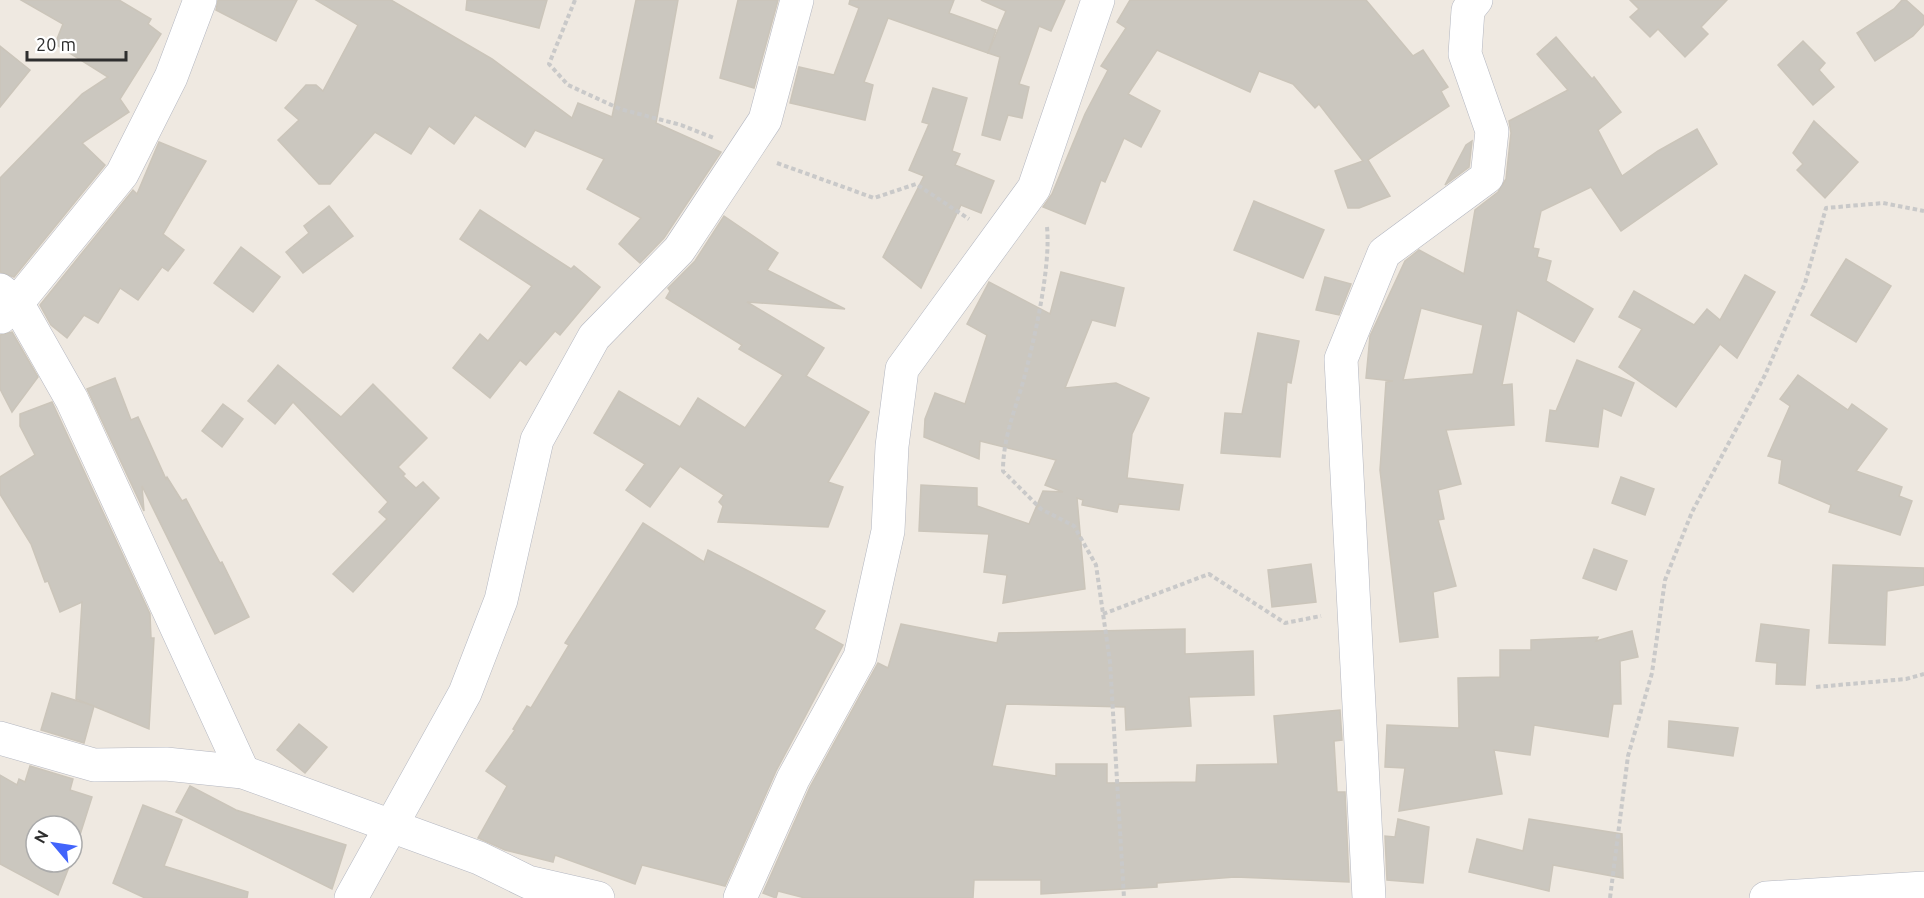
<svg xmlns="http://www.w3.org/2000/svg" width="1924" height="898" font-family="Ubuntu,sans-serif">
<style>
.building{fill:#cbc7bf;stroke:#cbc5ba;stroke-width:1.5;fill-rule:evenodd}
.lines{fill:none;stroke-linecap:round;stroke-linejoin:round}
.minor-casing{stroke:#b4b7c1;stroke-width:34}
.path{stroke:#c9c9c9;stroke-width:4;stroke-dasharray:4.5 3;stroke-linecap:butt}
.minor{stroke:#fff;stroke-width:33}
</style>
<rect width="100%" height="100%" fill="#efe9e1"/>
<!-- building -->
<g class="building">
<path d="M21 0H119L151 19 148 24 161 34 120 99 129 112 82 143 105 165 14 277 0 272V178L82 94 108 77 55 44 63 24Z"/>
<path d="M218 0H297L276 41 216 10Z"/>
<path d="M316 0H391L492 59 572 118 578 103 612 117 636 0H678L656 123 721 152 664 238 640 263 619 244 641 218 587 189 604 159 535 130 525 147 475 115 454 144 429 126 411 154 375 132 330 184H319L278 140 299 120 285 108 306 85H316L323 91 358 25Z"/>
<path d="M467 0H547L539 28 466 10Z"/>
<path d="M738 0H778L754 88 720 78Z"/>
<path d="M850 0H954L949 13 996 30 988 53 888 18 864 82 873 85 865 120 790 103 799 67 834 75 859 8 849 4Z"/>
<path d="M981 0H1065L1051 31 1039 26 1019 84 1029 87 1022 118 1008 115 1000 140 982 135 1000 57 988 53 1006 11Z"/>
<path d="M1130 0H1366L1413 56 1423 50 1448 87 1441 91 1449 106 1368 160 1390 196 1359 208H1348L1335 171 1363 161 1319 104 1315 108 1293 84 1259 71 1250 92 1157 50 1128 94 1160 111 1141 147 1124 138 1105 182 1101 180 1085 224 1043 207 1052 194 1085 114 1108 70 1101 66 1126 28 1117 22Z"/>
<path d="M1630 0H1727L1701 27 1708 34 1685 57 1658 29 1650 37 1630 17 1639 9Z"/>
<path d="M1902 0H1906L1924 16V24L1913 36 1875 61 1857 33 1894 9Z"/>
<path d="M1556 37 1592 79 1594 77 1621 112 1598 130 1622 176 1658 151 1697 129 1717 164 1621 231 1591 187 1541 211 1533 248 1539 249 1537 257 1551 261 1546 281 1593 309 1574 342 1517 310 1502 385 1512 384 1514 425 1446 430 1461 484 1438 490 1444 519 1438 520 1456 586 1433 592 1438 637 1400 642 1380 470 1386 382 1393 381 1366 378 1370 336 1405 261 1419 250 1464 274 1475 210 1498 192 1506 179 1511 133 1509 121 1568 90 1537 54ZM1421 308 1483 325 1473 374 1403 380Z"/>
<path d="M1803 41 1825 63 1819 70 1834 87 1813 105 1778 65Z"/>
<path d="M0 46 30 70 0 107Z"/>
<path d="M933 88 967 98 952 151 960 154 955 165 994 181 981 213 961 205 921 288 883 257 924 176 909 170 929 124 922 122Z"/>
<path d="M1814 121 1858 162 1825 198 1797 170 1803 164 1793 153Z"/>
<path d="M1472 141 1469 167 1445 185 1466 145Z"/>
<path d="M159 142 206 161 163 234 184 250 168 271 162 267 138 300 120 288 98 323 84 315 67 338 51 325 40 305 133 190 137 194Z"/>
<path d="M1254 201 1324 230 1303 278 1234 250Z"/>
<path d="M329 206 353 236 303 273 286 252 309 233 304 226Z"/>
<path d="M480 210 571 269 574 266 600 287 560 335 555 331 526 365 520 360 490 398 453 368 480 334 488 341 532 286 460 239Z"/>
<path d="M724 216 778 253 767 270 845 309 747 302 824 348 806 376 869 412 828 482 843 487 828 527 718 522 723 506 719 502 724 495 680 466 650 507 626 490 645 464 594 433 619 391 680 427 698 398 745 428 783 375 739 349 742 345 666 298 670 291 668 288 695 261Z"/>
<path d="M241 247 280 277 253 312 214 283Z"/>
<path d="M1846 259 1891 286 1856 342 1811 315Z"/>
<path d="M1061 272 1124 288 1115 326 1092 320 1065 388 1116 383 1149 398 1132 434 1127 478 1183 485 1179 510 1119 504 1117 512 1082 505 1083 500 1077 498 1085 589 1003 603 1007 575 984 572 989 534 919 531 921 485 977 488V506L1029 524 1043 491 1063 492 1045 485 1056 460 980 441 979 459 924 437 925 419 935 393 965 404 987 335 967 324 989 282 1050 314Z"/>
<path d="M1745 275 1775 292 1737 358 1720 344 1676 407 1619 367 1642 329 1619 317 1634 291 1694 325 1707 309 1720 320Z"/>
<path d="M1325 277 1351 284 1339 315 1316 310Z"/>
<path d="M12 332 38 377 12 412 0 389V335Z"/>
<path d="M1258 333 1299 341 1291 383 1287 382 1280 457 1221 453 1225 413 1242 414Z"/>
<path d="M1577 360 1634 383 1621 416 1603 408 1598 447 1546 441 1550 410 1556 411Z"/>
<path d="M278 365 341 417 373 384 427 438 398 467 405 474 403 476 416 488 423 482 439 498 353 592 333 574 387 519 379 512 388 502 293 402 275 424 248 401Z"/>
<path d="M1798 375 1848 410 1852 404 1887 429 1856 471 1902 487 1899 496 1912 501 1900 535 1829 512 1831 505 1779 483 1782 460 1768 456 1790 406 1780 399Z"/>
<path d="M115 378 131 420 138 417 166 479 167 477 182 501 186 499 220 563 222 562 249 617 215 634 142 486 144 511 87 389Z"/>
<path d="M52 402 150 614 151 638H154L149 729 76 699 82 602 60 612 48 581 45 582 31 544 0 494V477L35 455 20 426V414Z"/>
<path d="M223 404 243 419 222 447 202 431Z"/>
<path d="M1621 477 1654 489 1645 515 1612 503Z"/>
<path d="M643 523 704 562 708 550 825 611 814 629 843 645 776 771 725 886 642 865 635 884 555 855 553 862 505 850 478 838 507 786 486 771 515 730 513 729 527 706 531 708 569 645 565 643Z"/>
<path d="M1594 549 1627 561 1616 590 1583 578Z"/>
<path d="M1311 564 1316 602 1272 607 1268 570Z"/>
<path d="M1833 565 1924 568V585L1887 591 1885 645 1829 643Z"/>
<path d="M901 624 997 643 999 633 1185 629V654L1253 651 1254 695 1189 697 1191 726 1126 730 1125 707 1006 704 992 766 1056 776V764H1107V783L1196 782 1197 765 1278 764 1274 716 1340 710 1342 740 1334 741 1337 792H1345L1349 882 1235 877 1157 883V887L1041 894V880H974L973 898H805L778 891 776 898 763 893 810 787 878 663 888 668Z"/>
<path d="M1761 624 1809 630 1805 685 1776 684 1777 663 1756 661Z"/>
<path d="M1632 631 1638 657 1620 661 1621 704H1613L1608 737 1534 725 1530 755 1494 750 1502 794 1399 811 1405 768 1385 767 1387 725 1459 728 1458 678 1500 677V650H1531V640L1598 637 1596 641Z"/>
<path d="M52 693 94 706 84 743 41 730Z"/>
<path d="M1669 721 1738 728 1733 756 1668 747Z"/>
<path d="M299 724 327 747 305 773 277 750Z"/>
<path d="M30 766 73 779 70 790 92 797 72 860V826H36V862H71L58 895 0 864V775L17 785 19 779 25 782Z"/>
<path d="M190 786 236 810 346 845 332 889 176 812Z"/>
<path d="M143 805 182 820 164 866 248 892 247 898H145L113 883Z"/>
<path d="M1398 819 1429 827 1423 883 1387 880 1385 836 1395 837Z"/>
<path d="M1529 819 1622 834 1623 878 1553 865 1549 891 1469 872 1477 839 1523 851Z"/>
</g>
<g class="lines">
<!-- minor casing -->
<g class="minor-casing">
<g id="minor">
<path d="M0 290 17 303 72 400 243 772"/>
<path d="M1 317 17 303 122 174 171 77 200 0"/>
<path d="M0 738 94 765 166 764 243 772 479 858 528 882 598 898"/>
<path d="M351 898 465 693 501 600 537 440 594 337 679 250 765 120 797 0"/>
<path d="M740 898 793 779 860 657 888 531 892 446 902 369 1034 188 1098 0"/>
<path d="M1369 898 1341 359 1384 253 1487 177 1492 131 1465 54 1468 10 1476 0"/>
<path d="M1766 898 1924 888"/>
</g>
</g>
<!-- path -->
<g class="path">
<path d="M575 0 549 64 568 85 620 109 681 125 714 138"/>
<path d="M777 163 874 198 916 184 969 219"/>
<path d="M1047 227C1051 267 1034 342 1023 382 1014 413 1003 439 1003 471L1041 509 1074 526 1096 565 1110 662 1124 898"/>
<path d="M1103 614 1209 574 1285 623 1321 616"/>
<path d="M1816 687 1906 679 1924 674"/>
<path d="M1610 898 1628 756 1652 673 1665 580 1692 512 1765 375 1805 283 1826 208 1883 203 1924 211"/>
</g>
<!-- minor -->
<use href="#minor" class="minor"/>
</g>
<!-- north arrow -->
<g transform="translate(54 844) rotate(299)"><circle r="28" fill="#ffffff" stroke="#ababab" stroke-width="1.5"/>
<path d="M0-4.5L10 22L0 15L-10 22Z" fill="#4264fb"/>
<text y="-9" font-size="16" font-weight="bold" text-anchor="middle" fill="#2e2e2e">N</text>
</g>
<!-- scale -->
<path d="M27 51v9h99v-9" fill="none" stroke="#2e2e2e" stroke-width="3"/>
<text x="36" y="51" font-size="18" fill="#2e2e2e" stroke="#ffffff" stroke-width="4.5" paint-order="stroke">20 m</text>
</svg>
